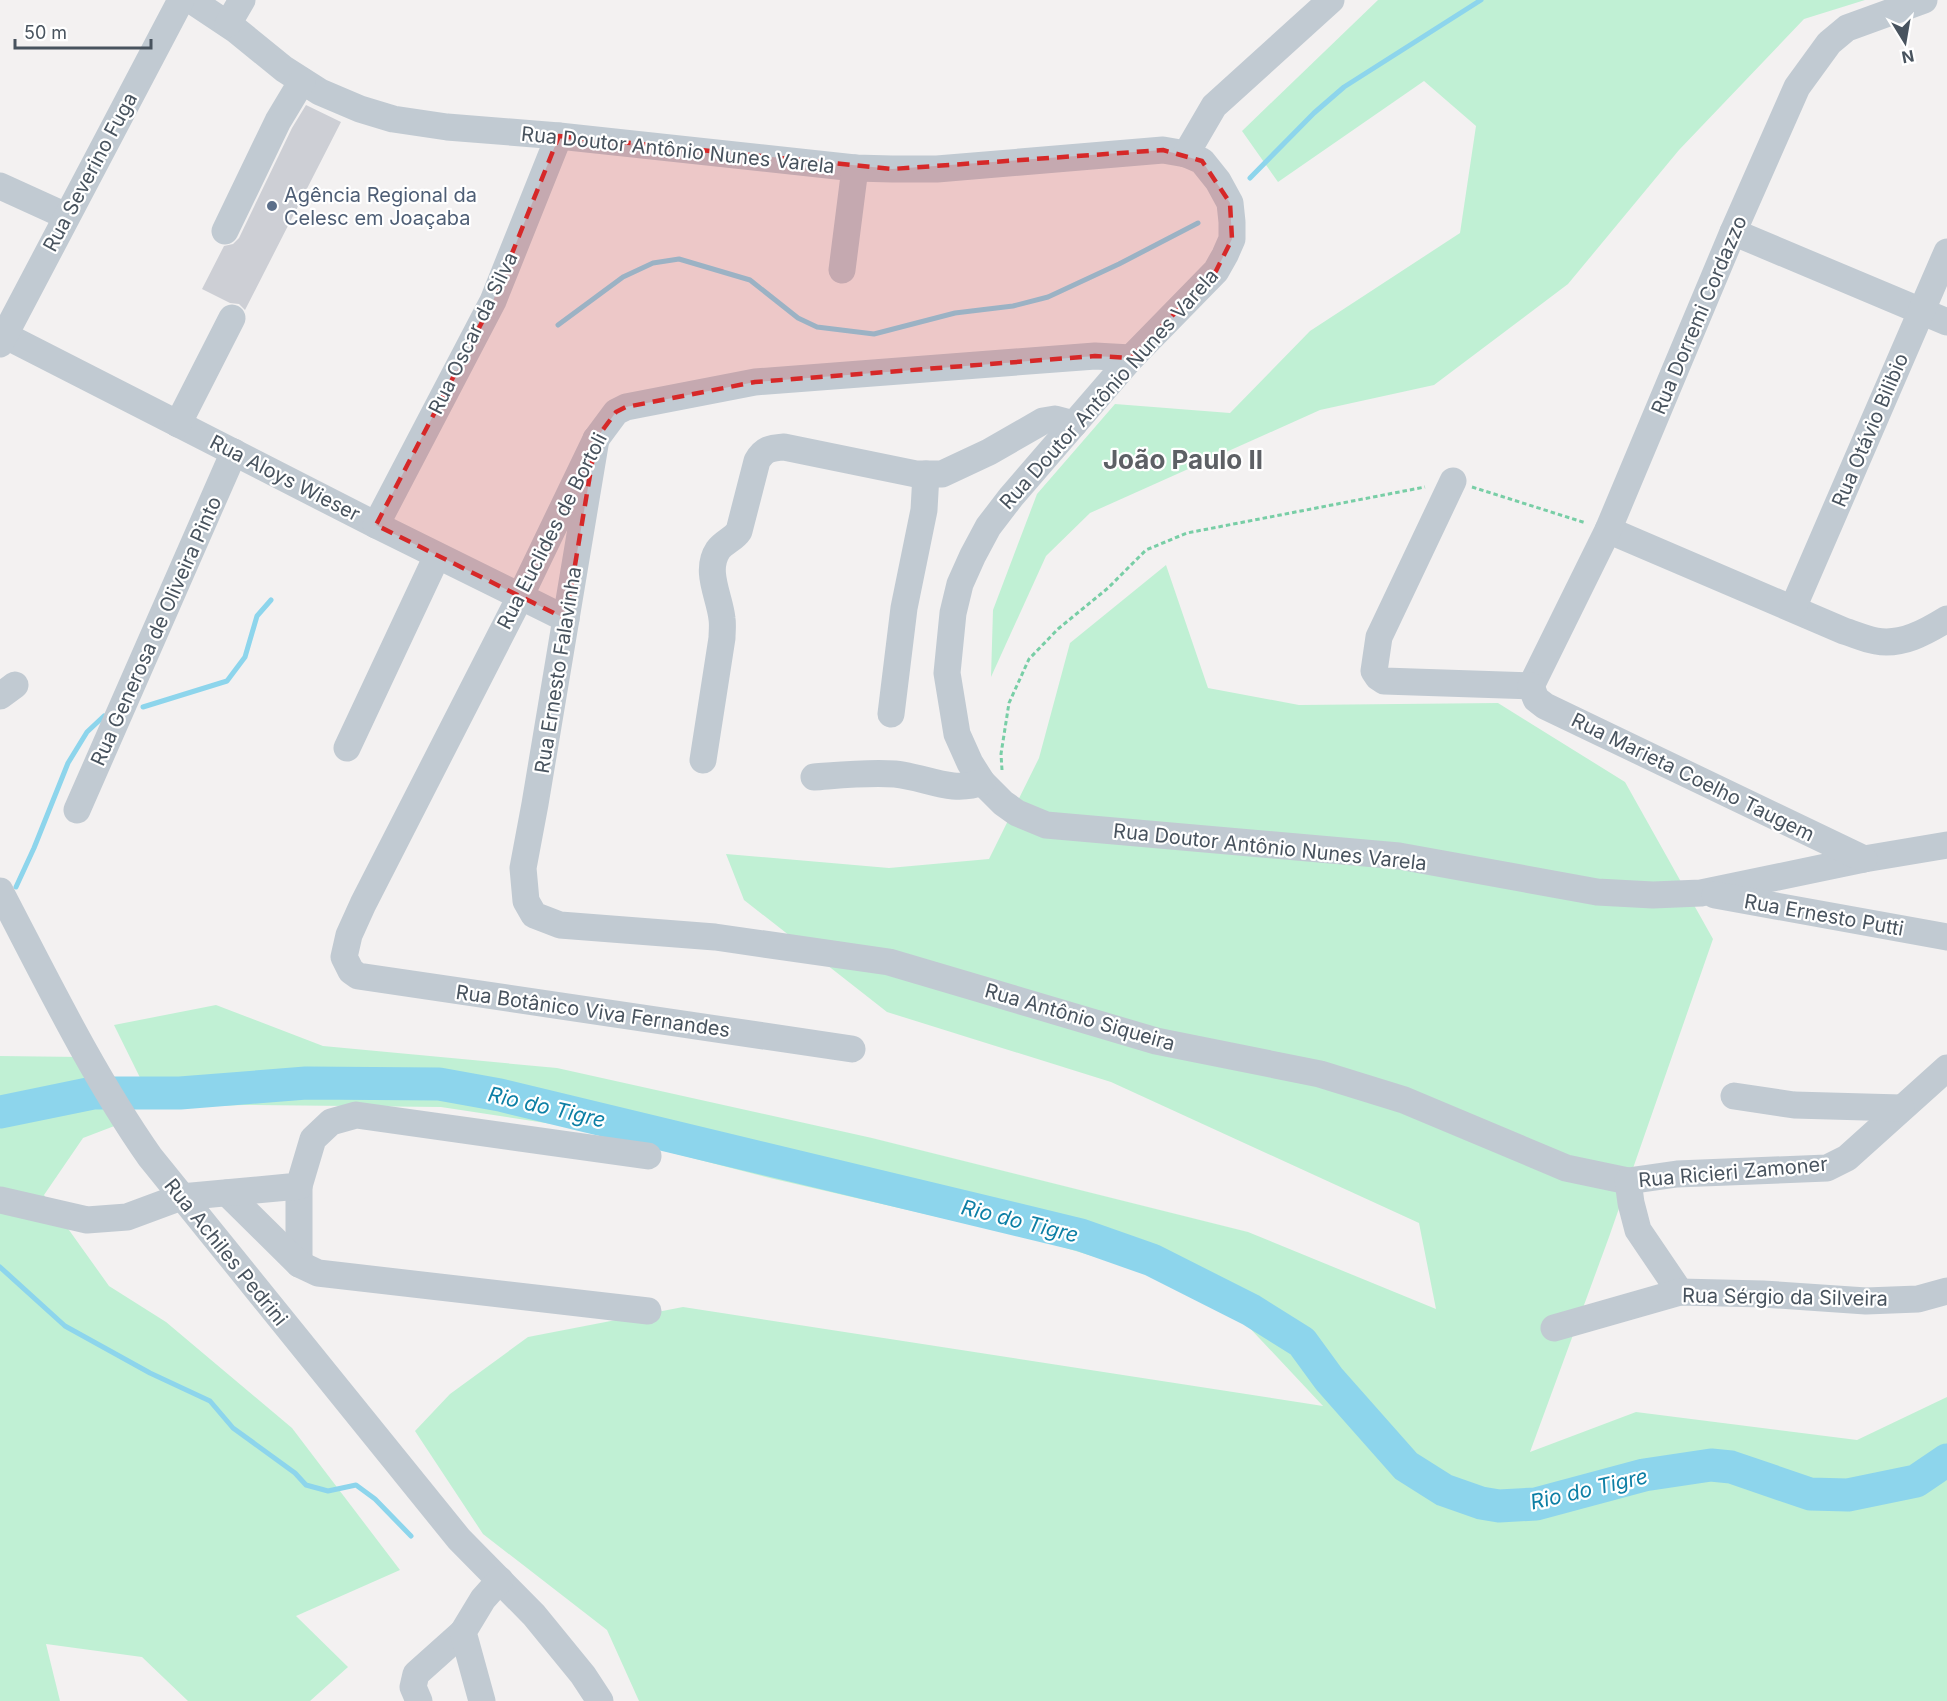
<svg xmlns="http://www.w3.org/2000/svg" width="1947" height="1701" font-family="Inter,sans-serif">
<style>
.green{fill:#c0f0d4}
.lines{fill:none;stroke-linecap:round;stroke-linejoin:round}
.stream{stroke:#8dd5ec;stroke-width:5}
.river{stroke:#8dd5ec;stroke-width:33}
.building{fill:#cdcfd5}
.path{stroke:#78cea6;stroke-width:3;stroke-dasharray:4.5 3;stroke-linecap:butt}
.minor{stroke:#c1cad2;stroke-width:27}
.marked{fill:#d62828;fill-opacity:0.2;stroke:#d62828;stroke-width:4.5;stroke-dasharray:12 8;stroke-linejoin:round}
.service-dot{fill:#5c6f8a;stroke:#fff;stroke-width:2}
.labels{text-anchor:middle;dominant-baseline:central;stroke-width:4.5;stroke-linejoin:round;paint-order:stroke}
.street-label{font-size:20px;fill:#48535e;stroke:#fff}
.service-label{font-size:20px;fill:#4e5e75;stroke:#fff;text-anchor:start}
.water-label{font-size:21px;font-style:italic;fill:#0d7fa5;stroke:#fff}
.district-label{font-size:26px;font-weight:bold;fill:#5d6065;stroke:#fff}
</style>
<rect width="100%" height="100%" fill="#f3f1f1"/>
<!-- green -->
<g class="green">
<path d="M1378 0H1865L1804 19 1679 150 1568 284 1434 385 1320 410 1090 513 1046 556 991 677 993 610 1037 494 1115 404 1230 413 1310 331 1460 233 1476 126 1424 81 1278 182 1242 131Z"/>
<path d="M1166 565 1208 688 1299 705 1498 703 1625 782 1713 939 1609 1237 1530 1452 1636 1412 1857 1440 1947 1397V1701H639L607 1630 483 1534 415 1431 450 1394 528 1337 683 1307 1323 1406 1245 1323 1156 1275 1042 1241 774 1179 657 1149 643 1139 579 1121 565 1126 441 1107 244 1105 155 1108 114 1025 216 1005 323 1046 557 1068 872 1138 1248 1232 1436 1309 1419 1223 1111 1082 887 1012 744 900 726 854 889 868 989 859 1039 758 1070 643Z"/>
<path d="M0 1056 82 1057 117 1125 83 1138 44 1195 109 1286 166 1322 292 1428 400 1570 296 1616 348 1667 310 1701H188L142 1657 46 1644 60 1701H0Z"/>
</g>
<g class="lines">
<!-- stream -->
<g class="stream">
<path d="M1250 178 1314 113 1344 87 1481 0"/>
<path d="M558 325 623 277 653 263 679 259 750 280 798 318 817 327 874 334 955 313 1013 306 1048 297 1119 264 1198 223"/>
<path d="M143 707 227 681 245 657 257 616 271 600"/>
<path d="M16 887 34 848 68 763 87 732 104 716"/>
<path d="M0 1267 65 1326 150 1373 210 1401 233 1428 295 1473 306 1485 328 1491 356 1485 375 1499 411 1536"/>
</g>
<!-- river -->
<path class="river" d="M0 1112 93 1093H180L306 1083 439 1084 500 1095 1081 1235 1152 1260 1251 1310 1302 1342 1329 1379 1406 1466 1444 1490 1481 1503 1499 1506 1536 1504 1644 1475 1711 1465 1731 1467 1810 1494 1848 1495 1916 1481 1947 1460"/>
</g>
<!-- building -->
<path class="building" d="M306 105 341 122 245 310 239 304 230 303 202 289 224 246 233 244 239 238 292 128Z"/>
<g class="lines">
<!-- path -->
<g class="path">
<path d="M1472 487 1586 523"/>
<path d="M1002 770 1001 754 1009 703 1029 659 1058 629 1108 588 1146 550 1187 533 1425 487"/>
</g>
<!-- minor -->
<g class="minor">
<path d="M191 0 236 30 284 69 320 92 360 109 393 119 447 127 559 136 855 168 892 169H937L1163 150 1186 154 1202 161 1218 181 1230 203 1232 222V239L1225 255 1216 271 1131 358 1011 497 988 527 973 555 960 584 953 613 947 673 957 734 970 763 982 782 1003 803 1017 813 1046 825 1399 856 1597 892 1653 895 1701 893 1864 859 1947 845"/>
<path d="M228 24 242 0"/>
<path d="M1186 154 1214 106 1331 0"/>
<path d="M0 186 66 216"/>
<path d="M225 231 278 121 302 81"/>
<path d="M1733 232 1947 322"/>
<path d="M842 270 855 168"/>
<path d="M4 335 376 525 566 619"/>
<path d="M0 344 181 0"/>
<path d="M178 424 232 318"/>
<path d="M596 439 535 804 523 868 526 901 534 915 560 925 715 937 889 962 1156 1041 1320 1074 1404 1100 1566 1168 1628 1181 1677 1174 1827 1168 1847 1158 1947 1068"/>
<path d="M1453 481 1379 637 1374 671 1378 677 1384 681 1531 686"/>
<path d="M376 525 493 301 559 136"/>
<path d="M1608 530 1844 631C1854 634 1865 639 1876 641 1901 646 1926 632 1947 619"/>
<path d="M1793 608 1947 252"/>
<path d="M1531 686 1608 530 1733 232 1797 87 1829 43 1847 28 1924 0"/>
<path d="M1531 686 1536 699 1545 706 1864 859"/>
<path d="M0 696 15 685"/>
<path d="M891 714 904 608 924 510 926 474"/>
<path d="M347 748 437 556"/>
<path d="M703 760 722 638C722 632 723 625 722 619 720 597 704 571 718 550 724 542 734 539 739 531L757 461C764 449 770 448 784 447L916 474H942L989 452 1043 421 1055 419 1074 424"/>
<path d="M814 777C841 775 868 772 895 774 926 777 952 794 982 782"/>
<path d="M77 810 234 452"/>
<path d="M0 891C47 981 92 1074 150 1157L459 1539 534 1615 583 1675 600 1701"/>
<path d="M1715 895 1947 937"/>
<path d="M852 1049 358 976 351 971 344 957 349 935 363 904 520 597 596 439 616 412 626 407 755 382 1095 356 1131 358"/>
<path d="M1734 1096 1794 1105 1901 1108"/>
<path d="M1628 1181 1631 1203 1638 1230 1680 1292"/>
<path d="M299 1186V1264"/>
<path d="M227 1193 299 1264 318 1273 648 1311"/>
<path d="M0 1200 87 1220 127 1217 181 1197 299 1186 313 1139 331 1122 356 1115 648 1156"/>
<path d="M1554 1328 1680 1292 1763 1294 1866 1301 1918 1299 1947 1291"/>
<path d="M419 1701 413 1687 416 1674 463 1632"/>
<path d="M482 1701 463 1632 483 1599 500 1580"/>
</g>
</g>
<!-- marked area -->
<path class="marked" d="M559 136 892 169 1163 150 1202 161 1230 203 1232 239 1216 271 1131 358 1095 356 755 382 626 407 616 412 596 439 566 619 376 525 493 301Z"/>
<!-- markers -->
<circle class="service-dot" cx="272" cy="206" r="6"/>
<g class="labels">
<!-- street labels -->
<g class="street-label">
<text transform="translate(678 150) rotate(6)">Rua Doutor Antônio Nunes Varela</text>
<text transform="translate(90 172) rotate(-62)">Rua Severino Fuga</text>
<text transform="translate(1699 315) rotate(-67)">Rua Dorremi Cordazzo</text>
<text transform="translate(473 333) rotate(-64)">Rua Oscar da Silva</text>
<text transform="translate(1109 389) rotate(-48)">Rua Doutor Antônio Nunes Varela</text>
<text transform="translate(1870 430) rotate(-67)">Rua Otávio Bilibio</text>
<text transform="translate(285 478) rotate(27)">Rua Aloys Wieser</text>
<text transform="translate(552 531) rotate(-63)">Rua Euclides de Bortoli</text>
<text transform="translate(156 631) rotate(-66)">Rua Generosa de Oliveira Pinto</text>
<text transform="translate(558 670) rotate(-81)">Rua Ernesto Falavinha</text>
<text transform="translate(1693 777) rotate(26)">Rua Marieta Coelho Taugem</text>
<text transform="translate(1270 847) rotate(6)">Rua Doutor Antônio Nunes Varela</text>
<text transform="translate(1824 915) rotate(10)">Rua Ernesto Putti</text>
<text transform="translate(593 1011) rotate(8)">Rua Botânico Viva Fernandes</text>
<text transform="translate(1080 1017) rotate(16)">Rua Antônio Siqueira</text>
<text transform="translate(1733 1172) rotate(-5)">Rua Ricieri Zamoner</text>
<text transform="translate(226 1252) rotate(51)">Rua Achiles Pedrini</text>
<text transform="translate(1785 1297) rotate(1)">Rua Sérgio da Silveira</text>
</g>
<!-- service labels -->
<g class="service-label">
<text x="284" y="195">Agência Regional da<tspan x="284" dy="23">Celesc em Joaçaba</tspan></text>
</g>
<!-- water labels -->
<g class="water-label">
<text transform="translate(547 1107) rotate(13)">Rio do Tigre</text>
<text transform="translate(1020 1221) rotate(14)">Rio do Tigre</text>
<text transform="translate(1589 1489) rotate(-13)">Rio do Tigre</text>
</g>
<!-- district labels -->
<g class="district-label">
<text x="1183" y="459">João Paulo II</text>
</g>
</g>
<!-- north arrow -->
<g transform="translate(1905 42) rotate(169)" stroke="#ffffff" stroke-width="4.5" paint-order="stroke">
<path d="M0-4.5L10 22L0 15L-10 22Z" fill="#48535e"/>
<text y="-9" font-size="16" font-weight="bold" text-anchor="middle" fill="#48535e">N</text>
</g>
<!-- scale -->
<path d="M15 39v9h136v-9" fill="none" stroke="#48535e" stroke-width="3"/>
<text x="24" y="39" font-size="18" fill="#48535e" stroke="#ffffff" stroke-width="4.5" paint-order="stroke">50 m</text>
</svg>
